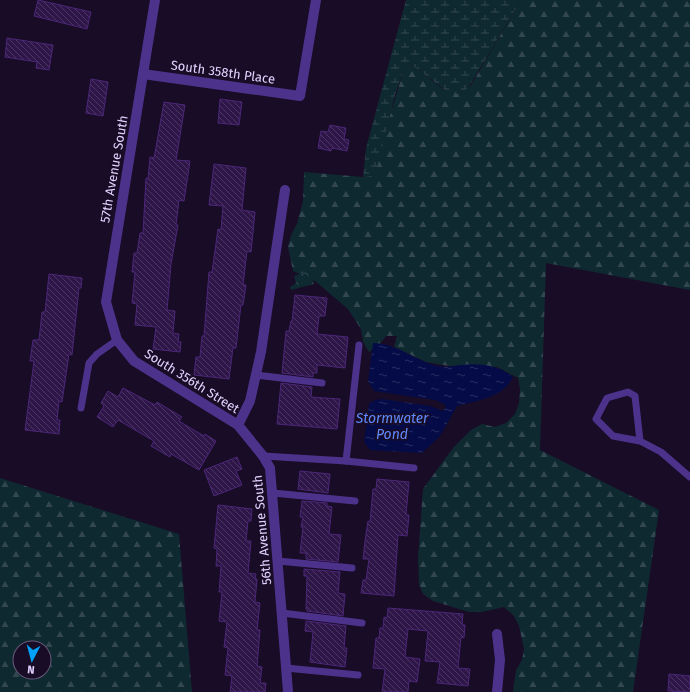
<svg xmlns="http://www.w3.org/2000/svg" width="690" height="692" font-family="'Fira Sans',sans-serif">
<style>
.forest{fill:url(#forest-firs);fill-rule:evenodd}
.wetland{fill:url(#wetland-marsh)}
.park{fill:url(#park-crowns)}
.water{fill:url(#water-ripples)}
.building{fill:url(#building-back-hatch);stroke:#4c2678}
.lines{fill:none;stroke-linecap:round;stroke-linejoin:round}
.service{stroke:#4d328b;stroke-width:7}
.minor{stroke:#4d328b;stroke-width:10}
.labels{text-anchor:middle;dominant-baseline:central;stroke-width:3.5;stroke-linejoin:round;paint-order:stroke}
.street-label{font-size:13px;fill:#e3d2ff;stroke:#180c26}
.water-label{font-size:14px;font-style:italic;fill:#608bff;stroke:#180c26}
</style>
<defs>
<pattern id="forest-firs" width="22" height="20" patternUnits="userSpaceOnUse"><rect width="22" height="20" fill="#0f2931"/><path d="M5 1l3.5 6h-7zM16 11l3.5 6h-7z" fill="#324750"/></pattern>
<pattern id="wetland-marsh" width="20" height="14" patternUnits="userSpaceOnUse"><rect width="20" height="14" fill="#0f2931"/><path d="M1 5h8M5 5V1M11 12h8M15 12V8" fill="none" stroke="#324750"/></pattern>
<pattern id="park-crowns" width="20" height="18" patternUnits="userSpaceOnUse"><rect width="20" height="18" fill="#0f2931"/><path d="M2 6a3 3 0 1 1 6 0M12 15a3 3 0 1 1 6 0" fill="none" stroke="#324750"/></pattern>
<pattern id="water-ripples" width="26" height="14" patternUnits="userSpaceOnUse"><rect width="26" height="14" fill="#040b47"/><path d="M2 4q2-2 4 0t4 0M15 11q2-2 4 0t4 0" fill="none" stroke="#282e63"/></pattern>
<pattern id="building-back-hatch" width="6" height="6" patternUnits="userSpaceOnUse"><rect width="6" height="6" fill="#2e1649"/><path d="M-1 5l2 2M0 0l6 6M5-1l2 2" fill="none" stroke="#4c3764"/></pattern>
</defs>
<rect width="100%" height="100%" fill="#180c26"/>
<!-- forest -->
<g class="forest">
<path d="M521 0H690V290L546 263 540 450 659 510 633 692H513L516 670 522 660 524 649 519 626 514 616 504 607 482 612H469L433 601 423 594 419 584 418 558 423 489 453 448 471 430 482 424 495 427 506 423 515 414 519 403 520 389 518 378 497 367 449 366 426 362 394 347 397 336H386L379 345 369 352 363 342 361 329 348 309 315 281 293 271 288 247 291 235 297 224 303 201 304 172 363 177 371 176 404 70 412 65 444 90 470 87Z"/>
<path d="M0 478 179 534 192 692H0ZM20 648H44V672H20Z"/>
</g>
<!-- wetland -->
<path class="wetland" d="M406 0H521L469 87 459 94 445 90 412 65 404 70 395 95 377 168 371 176 363 177 366 148Z"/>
<!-- park -->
<path class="park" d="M310 270 314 284 291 290 290 287 296 283 294 276Z"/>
<!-- water -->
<path class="water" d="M373 343C399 343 419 365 445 367 450 367 456 365 461 365 479 363 499 365 513 377 504 397 476 401 457 406L440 436 422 453 370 450 364 442 369 404 375 400 382 399 430 406 443 411 446 407 444 404 435 400 374 391 368 381Z"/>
<!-- building -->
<g class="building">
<path d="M38 0 91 12 87 29 34 16Z"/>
<path d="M7 38 53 45 49 70 36 68 37 62 5 57Z"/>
<path d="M91 79 108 82 103 116 86 113Z"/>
<path d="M220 99 242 102 239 125 218 123Z"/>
<path d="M164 102 185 105 176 160 190 161 184 201 179 200 176 225H178L171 264 167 310 175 311 173 333 179 334 178 342H181L180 352 153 349 156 327 135 325 137 304 132 303 135 272H132L134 253H137L140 233H143L146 178 148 179 150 157 154 158Z"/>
<path d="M330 125 346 128 344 139 349 140 347 151 332 148 331 151 318 148 321 131 328 132Z"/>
<path d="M214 164 246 168 242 210 255 212 251 252 247 251 243 285H246L243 305H241L236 348H233L229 379 194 375 196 357H200L202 336H204L209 272H212L218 229 221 230 223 206 209 205Z"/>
<path d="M49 274 82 278 81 288H79L72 355 69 354 62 402 59 401 57 420H60L59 434 25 430 34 361H30L33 340H39L42 312H45Z"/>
<path d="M295 295 327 298 325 316H319L317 334 348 337 345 368 317 365V373H313V377L282 373 286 331H289L291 321H292Z"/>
<path d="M281 383 312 387 311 397 340 399 337 429 277 424Z"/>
<path d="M123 388 155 405 157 402 182 417 179 421 187 426 204 436 205 434 216 441 199 470 171 454 170 457 151 446 154 441 118 420 113 427 97 417 104 406 101 403 108 391 118 397Z"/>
<path d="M237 457 242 469 236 471 242 485 214 496 204 470Z"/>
<path d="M300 471 330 474 328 493 298 489Z"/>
<path d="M377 479 409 482 406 515H409L407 536 398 535 394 596 361 593 363 580H366L369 559H363L365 541 368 521 370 522 373 489H376Z"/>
<path d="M302 501 327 503V506L332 507 329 534 341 535 338 562 306 559V553H300L303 527H301L303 517H300Z"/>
<path d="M218 505 252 509 251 521H248L246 541H251L248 573 256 574 255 579H257L255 602 260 603 257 630H260L257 666 262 667 260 683H266L265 692H230L232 676 225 675 228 648 224 647 227 622 219 621 222 592H219L221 566H216L217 549 214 548Z"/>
<path d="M304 569 340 572 338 593 345 594 343 616 307 611V609H306L307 576H304Z"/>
<path d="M388 608 463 614 462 625H465L464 638 461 637 458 668 470 669 468 686 437 683 440 662 425 661 428 631 408 629 405 657 420 659 417 682 409 681 408 692H382L385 669 373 668 376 638H379L380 628H383L384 617 387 618Z"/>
<path d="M306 621 346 626 344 648H347L345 667 310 662 313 632 305 631Z"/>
<path d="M669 674 690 676V692L668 691Z"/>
</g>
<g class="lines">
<!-- service -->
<g class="service">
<path d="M256 375 322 383"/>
<path d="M81 408 89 363 97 354 117 340"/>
<path d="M640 441 635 396 628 392 607 398 596 419 613 436 640 441 661 452 690 477"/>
<path d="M263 456 346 461 414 468"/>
<path d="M346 461 359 345"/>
<path d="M273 493 355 501"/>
<path d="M278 561 352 568"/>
<path d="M282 613 362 623"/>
<path d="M286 668 358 675"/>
</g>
<!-- minor -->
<g class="minor">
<path d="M155 0 106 302 117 340 134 361 238 425 263 456 270 468 288 692"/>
<path d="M143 74 300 96 316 0"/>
<path d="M238 425 250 401 261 352 285 190"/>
<path d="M497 634 500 660 497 692"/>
</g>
</g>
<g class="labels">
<!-- street labels -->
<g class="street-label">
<text transform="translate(223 72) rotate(8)">South 358th Place</text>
<text transform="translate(114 169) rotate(-80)">57th Avenue South</text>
<text transform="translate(192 381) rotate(32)">South 356th Street</text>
<text transform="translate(262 530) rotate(-95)">56th Avenue South</text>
</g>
<!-- water labels -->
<g class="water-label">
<text x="392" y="418">Stormwater<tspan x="392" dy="16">Pond</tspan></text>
</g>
</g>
<!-- north arrow -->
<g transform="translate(32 660) rotate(186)"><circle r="19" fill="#180c26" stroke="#695b7d"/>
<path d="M0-3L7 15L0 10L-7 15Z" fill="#00a0fd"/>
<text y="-6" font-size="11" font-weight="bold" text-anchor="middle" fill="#e3d2ff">N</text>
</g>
</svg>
